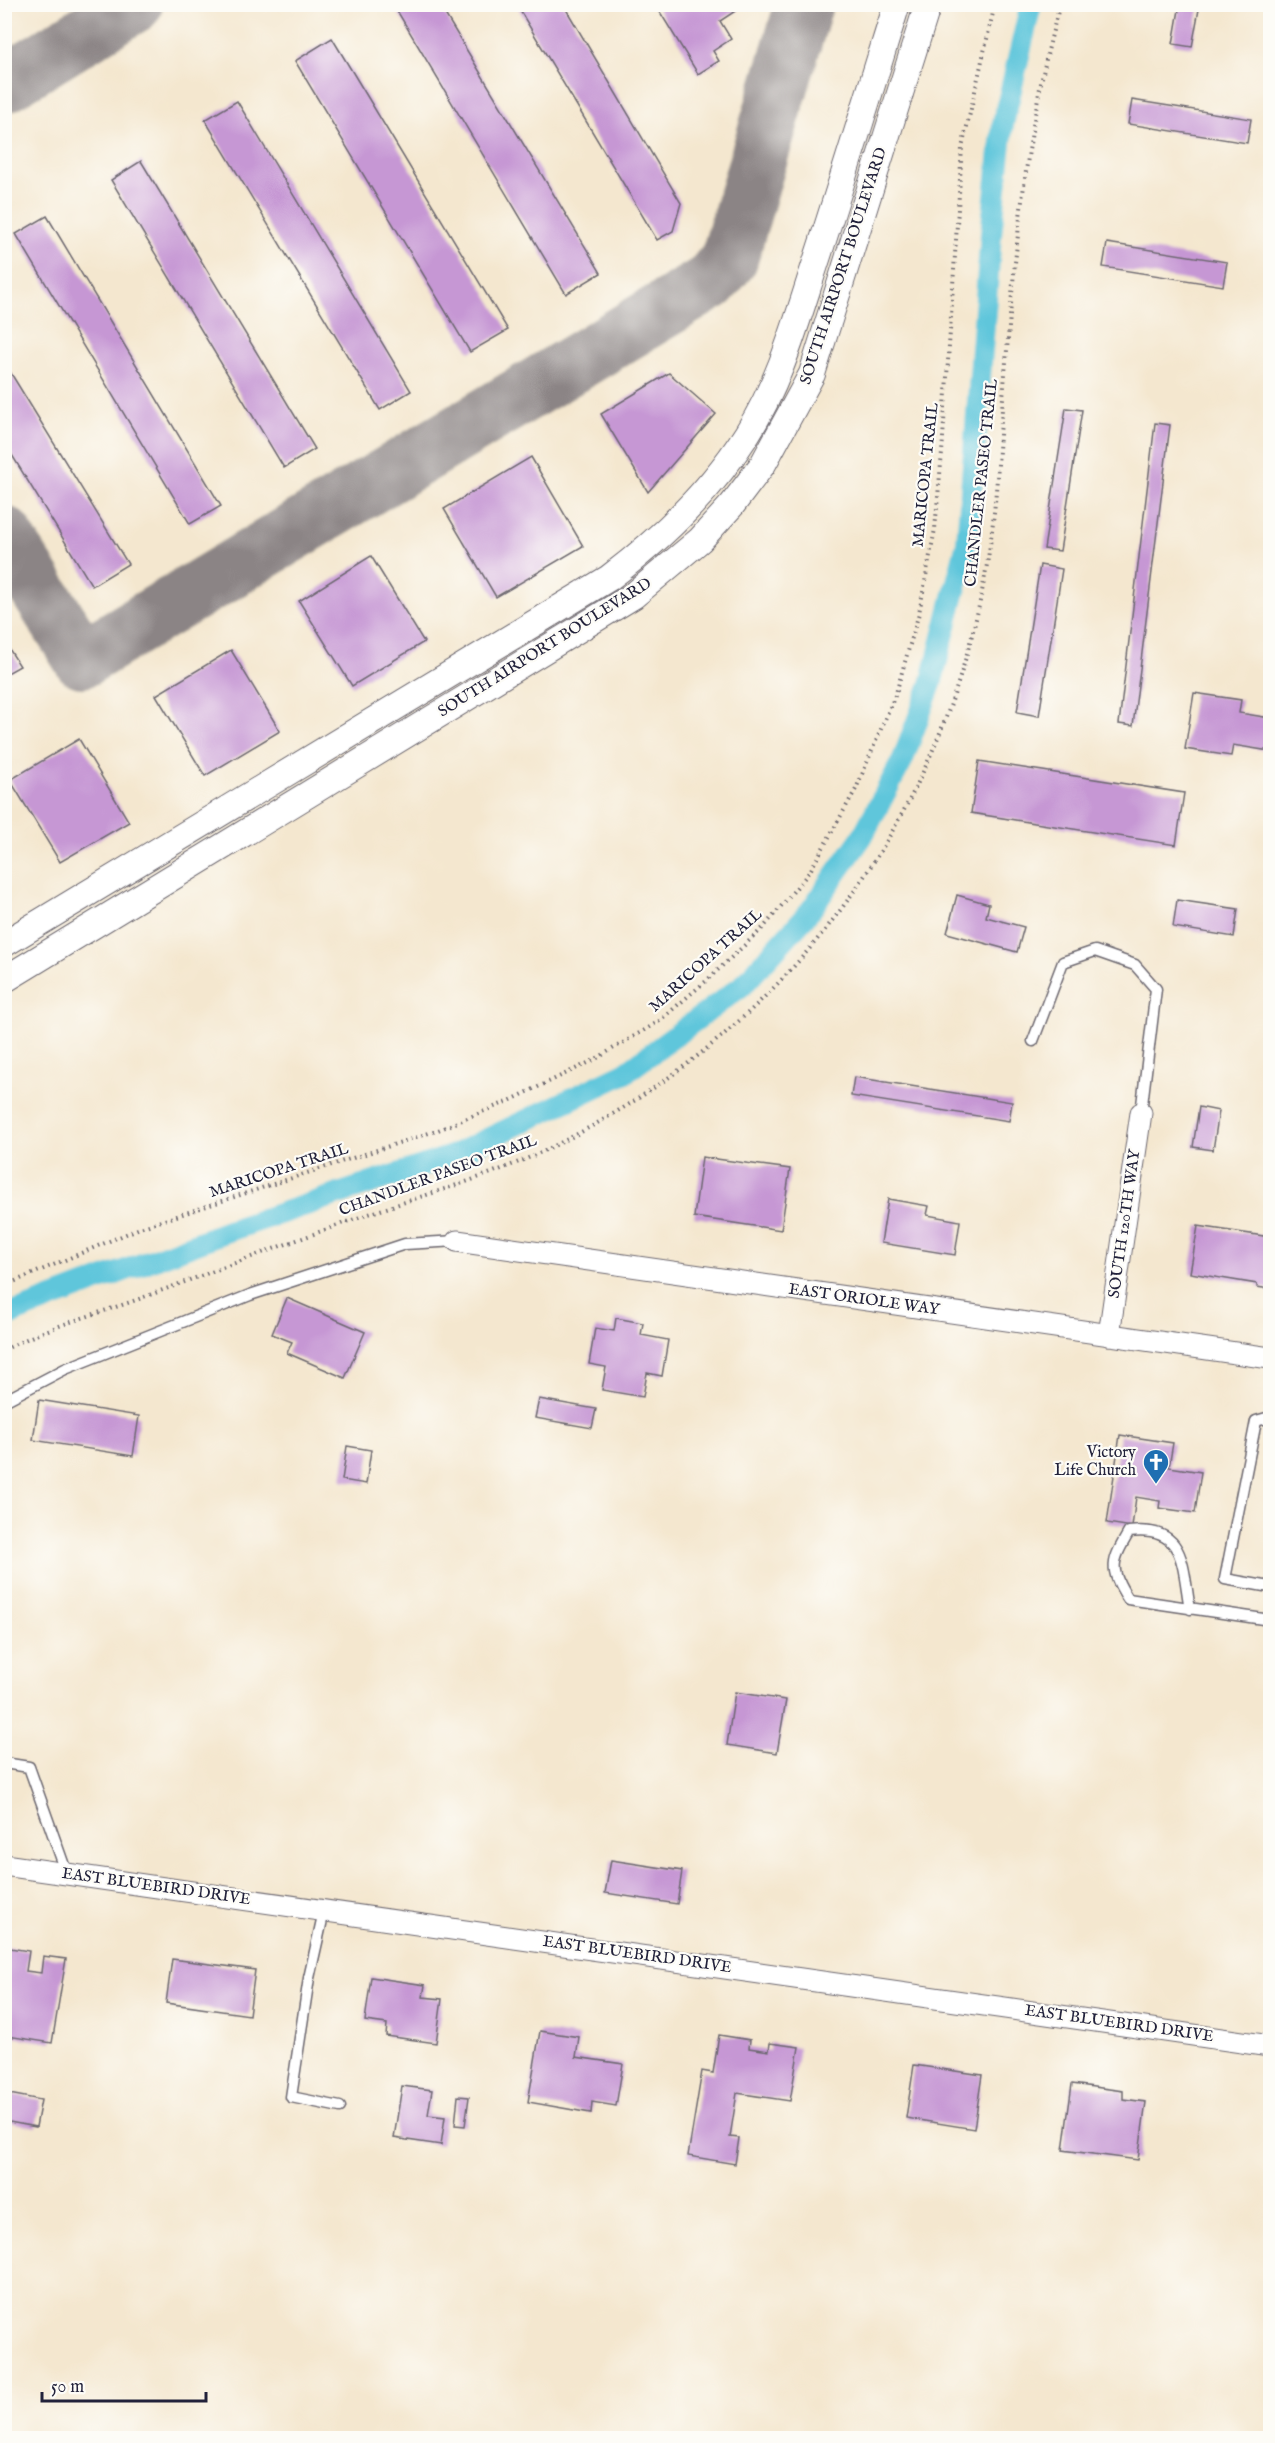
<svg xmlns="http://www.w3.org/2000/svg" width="1275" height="2443" font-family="'IM FELL English',serif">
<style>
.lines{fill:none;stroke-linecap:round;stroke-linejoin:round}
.canal{stroke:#5ec6db;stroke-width:22}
.taxiway{stroke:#8b8485;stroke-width:58}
.building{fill:#c697d4}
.service-casing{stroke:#6c676f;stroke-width:13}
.minor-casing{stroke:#6c676f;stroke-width:23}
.tertiary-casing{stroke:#6c676f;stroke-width:28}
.path{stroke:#6c676f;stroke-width:4;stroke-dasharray:1.5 4.5;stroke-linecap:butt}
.service{stroke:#fff;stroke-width:10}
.minor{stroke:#fff;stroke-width:21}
.tertiary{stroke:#fff;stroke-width:26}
.labels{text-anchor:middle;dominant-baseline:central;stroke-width:4.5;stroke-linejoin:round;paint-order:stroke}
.street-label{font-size:16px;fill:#22223b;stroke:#fdfcf7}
.poi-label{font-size:16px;fill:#22223b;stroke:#fdfcf7;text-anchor:end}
</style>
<rect width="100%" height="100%" fill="#fdfcf7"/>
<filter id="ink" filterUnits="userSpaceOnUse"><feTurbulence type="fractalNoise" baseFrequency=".0167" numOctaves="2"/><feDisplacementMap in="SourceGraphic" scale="12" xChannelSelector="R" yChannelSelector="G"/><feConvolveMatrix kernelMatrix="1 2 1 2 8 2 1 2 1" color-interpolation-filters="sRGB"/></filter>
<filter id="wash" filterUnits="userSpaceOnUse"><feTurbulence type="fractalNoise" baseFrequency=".008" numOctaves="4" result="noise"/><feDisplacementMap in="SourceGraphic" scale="24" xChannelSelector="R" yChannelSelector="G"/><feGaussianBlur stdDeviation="1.35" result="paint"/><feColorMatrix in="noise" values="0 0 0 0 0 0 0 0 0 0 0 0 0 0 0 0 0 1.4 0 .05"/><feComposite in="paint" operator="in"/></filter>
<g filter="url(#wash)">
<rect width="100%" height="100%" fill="#f4e7cf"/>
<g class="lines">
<!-- canal -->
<path class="canal" d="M4 1319 16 1312 228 1231 452 1156 625 1073 743 985 810 911 862 837 903 759 931 684 967 543 991 234 1003 124 1031 4"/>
<!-- taxiway -->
<g class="taxiway">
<path d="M4 84 134 4"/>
<path d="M4 535 82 659 710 282 729 259 804 4"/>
</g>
</g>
<g id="blocks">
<!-- building -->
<g class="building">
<path d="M393 4H439L601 273 566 294Z"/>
<path d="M516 4H563L681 203 673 231 657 240Z"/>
<path d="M655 4H746L720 21 731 39 713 51 719 61 698 74Z"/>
<path d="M1180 4H1200L1192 47 1173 44Z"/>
<path d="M332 38 508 330 470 352 295 61Z"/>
<path d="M1132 100 1251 119 1247 143 1128 124Z"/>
<path d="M237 101 411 391 380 410 205 120Z"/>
<path d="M141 161 315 449 284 468 111 180Z"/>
<path d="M47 216 221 506 190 524 16 234Z"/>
<path d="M1107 243 1227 262 1223 286 1103 267Z"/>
<path d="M4 362 128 564 92 586 4 442Z"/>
<path d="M669 373 716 414 648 492 601 414Z"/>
<path d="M1066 408 1082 410 1060 551 1044 549Z"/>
<path d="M1155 423 1170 425 1133 726 1119 724Z"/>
<path d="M531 457 583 546 496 597 444 509Z"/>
<path d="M371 556 424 642 352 686 299 601Z"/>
<path d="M1040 565 1062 569 1039 716 1017 712Z"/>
<path d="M4 641 20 666 4 675Z"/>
<path d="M231 650 280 731 205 776 156 695Z"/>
<path d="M1194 693 1241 700 1239 713 1270 718V751L1233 745 1231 756 1185 749Z"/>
<path d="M79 739 129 822 60 862 10 780Z"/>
<path d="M979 761 1184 793 1176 845 971 813Z"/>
<path d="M957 895 989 904 986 917 1024 927 1017 952 947 933Z"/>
<path d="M1177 900 1238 909 1234 937 1173 927Z"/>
<path d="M854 1077 1012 1102 1009 1121 851 1096Z"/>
<path d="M1199 1107 1219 1111 1213 1150 1193 1147Z"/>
<path d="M702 1157 790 1169 781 1230 694 1217Z"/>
<path d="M888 1199 929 1206 927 1215 960 1221 955 1255 881 1243Z"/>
<path d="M1198 1226 1270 1237V1289L1257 1287V1284L1190 1273Z"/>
<path d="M287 1298 365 1332 345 1378 287 1353 292 1342 272 1334Z"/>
<path d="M616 1318 643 1323 641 1335 668 1340 662 1376 647 1373 643 1397 602 1390 606 1367 589 1364 595 1328 614 1331Z"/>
<path d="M539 1399 596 1409 592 1428 535 1418Z"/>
<path d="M39 1400 139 1416 133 1456 33 1440Z"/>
<path d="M1120 1435 1173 1443 1169 1467 1201 1472 1195 1513 1159 1508 1160 1501 1136 1497 1132 1527 1107 1523Z"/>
<path d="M347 1446 371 1450 366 1484 342 1480Z"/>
<path d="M735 1692 786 1700 777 1753 727 1745Z"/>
<path d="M611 1860 682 1871 677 1904 605 1893Z"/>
<path d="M4 1947 29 1951 26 1971 41 1973 43 1956 66 1959 52 2043 7 2036 9 2024 4 2023Z"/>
<path d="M172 1959 255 1970 249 2015 166 2003Z"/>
<path d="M371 1977 425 1985 423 1997 442 1999 436 2043 386 2036 387 2024 365 2021Z"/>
<path d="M540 2031 579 2037 576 2057 623 2064 616 2106 592 2102 591 2113 528 2102Z"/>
<path d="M719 2035 750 2040 749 2048 769 2051 770 2043 799 2047 790 2101 737 2093 730 2137 739 2138 735 2164 688 2156 702 2071 713 2073Z"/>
<path d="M914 2065 982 2075 974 2129 906 2118Z"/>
<path d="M1072 2084 1123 2091V2099L1146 2102 1138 2160 1063 2150Z"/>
<path d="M402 2086 432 2090 428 2115 445 2117 441 2145 394 2138Z"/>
<path d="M4 2093 41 2100 36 2127 4 2121Z"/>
<path d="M458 2096 469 2097 465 2126 455 2125Z"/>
</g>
</g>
</g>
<g filter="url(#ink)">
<use href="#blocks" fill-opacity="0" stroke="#6c676f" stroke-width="1.5"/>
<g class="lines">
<!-- service casing -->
<g class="service-casing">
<g id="service">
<path d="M1033 1041 1063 962 1095 951 1135 965 1156 989 1141 1113"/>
<path d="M4 1401 65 1369 250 1295 405 1244 457 1241"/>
<path d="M1270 1417 1256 1421 1225 1579 1270 1587"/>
<path d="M1190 1609C1182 1565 1186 1525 1129 1532 1111 1563 1109 1568 1128 1599L1270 1620"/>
<path d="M4 1763 29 1767 67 1874"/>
<path d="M324 1911 309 1978 291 2097 340 2107"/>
</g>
</g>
<!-- minor casing -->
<g class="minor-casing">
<g id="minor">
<path d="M457 1241 1270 1358"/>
<path d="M1109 1335 1141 1113"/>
<path d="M4 1865 1270 2046"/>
</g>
</g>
<!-- tertiary casing -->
<g class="tertiary-casing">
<g id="tertiary">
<path d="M4 944 609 578C663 537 711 491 747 434 780 382 796 323 815 265 843 179 870 91 897 4"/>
<path d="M4 980 633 596 700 540 732 505 763 464 812 374 928 4"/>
</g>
</g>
<!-- path -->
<g class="path">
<path d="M4 1286 140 1228 438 1130 509 1101 594 1060 658 1022 706 981 764 927 810 871 856 789 896 693 919 613 935 529 942 453 962 148 995 4"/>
<path d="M4 1350C46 1327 95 1315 139 1299 214 1271 288 1243 363 1216 420 1196 480 1180 535 1155 784 1040 951 817 990 545 996 504 998 462 1001 421 1013 282 1022 139 1060 4"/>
</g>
<!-- service -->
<use href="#service" class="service"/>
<!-- minor -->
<use href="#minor" class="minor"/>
<!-- tertiary -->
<use href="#tertiary" class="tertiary"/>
</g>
</g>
<!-- icons -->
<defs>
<g id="church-pin" transform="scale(1.35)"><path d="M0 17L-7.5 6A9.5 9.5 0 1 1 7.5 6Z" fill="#1f6fb2" stroke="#fdfcf7"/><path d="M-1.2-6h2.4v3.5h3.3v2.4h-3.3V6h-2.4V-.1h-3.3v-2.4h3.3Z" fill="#fff"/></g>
</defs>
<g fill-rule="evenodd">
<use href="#church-pin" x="1156" y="1462"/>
</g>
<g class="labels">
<!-- street labels -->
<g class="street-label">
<text transform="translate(844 266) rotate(-72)">SOUTH AIRPORT BOULEVARD</text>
<text transform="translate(926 475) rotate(-84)">MARICOPA TRAIL</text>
<text transform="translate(982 483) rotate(-84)">CHANDLER PASEO TRAIL</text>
<text transform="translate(545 648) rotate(-32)">SOUTH AIRPORT BOULEVARD</text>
<text transform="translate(706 961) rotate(-42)">MARICOPA TRAIL</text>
<text transform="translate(279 1171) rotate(-18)">MARICOPA TRAIL</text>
<text transform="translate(438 1176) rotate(-20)">CHANDLER PASEO TRAIL</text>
<text transform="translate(1125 1224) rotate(-82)">SOUTH 120TH WAY</text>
<text transform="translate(864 1300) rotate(8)">EAST ORIOLE WAY</text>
<text transform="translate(156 1887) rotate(8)">EAST BLUEBIRD DRIVE</text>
<text transform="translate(637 1955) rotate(8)">EAST BLUEBIRD DRIVE</text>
<text transform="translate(1119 2024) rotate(8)">EAST BLUEBIRD DRIVE</text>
</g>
<!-- poi labels -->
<g class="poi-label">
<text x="1136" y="1453">Victory<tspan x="1136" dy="18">Life Church</tspan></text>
</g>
</g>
<!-- margin -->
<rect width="1275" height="2443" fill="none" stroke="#fdfcf7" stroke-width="24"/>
<!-- scale -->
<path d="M42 2392v9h164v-9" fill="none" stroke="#22223b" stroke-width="3"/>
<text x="51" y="2392" font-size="18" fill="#22223b" stroke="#fdfcf7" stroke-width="4.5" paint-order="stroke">50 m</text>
</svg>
